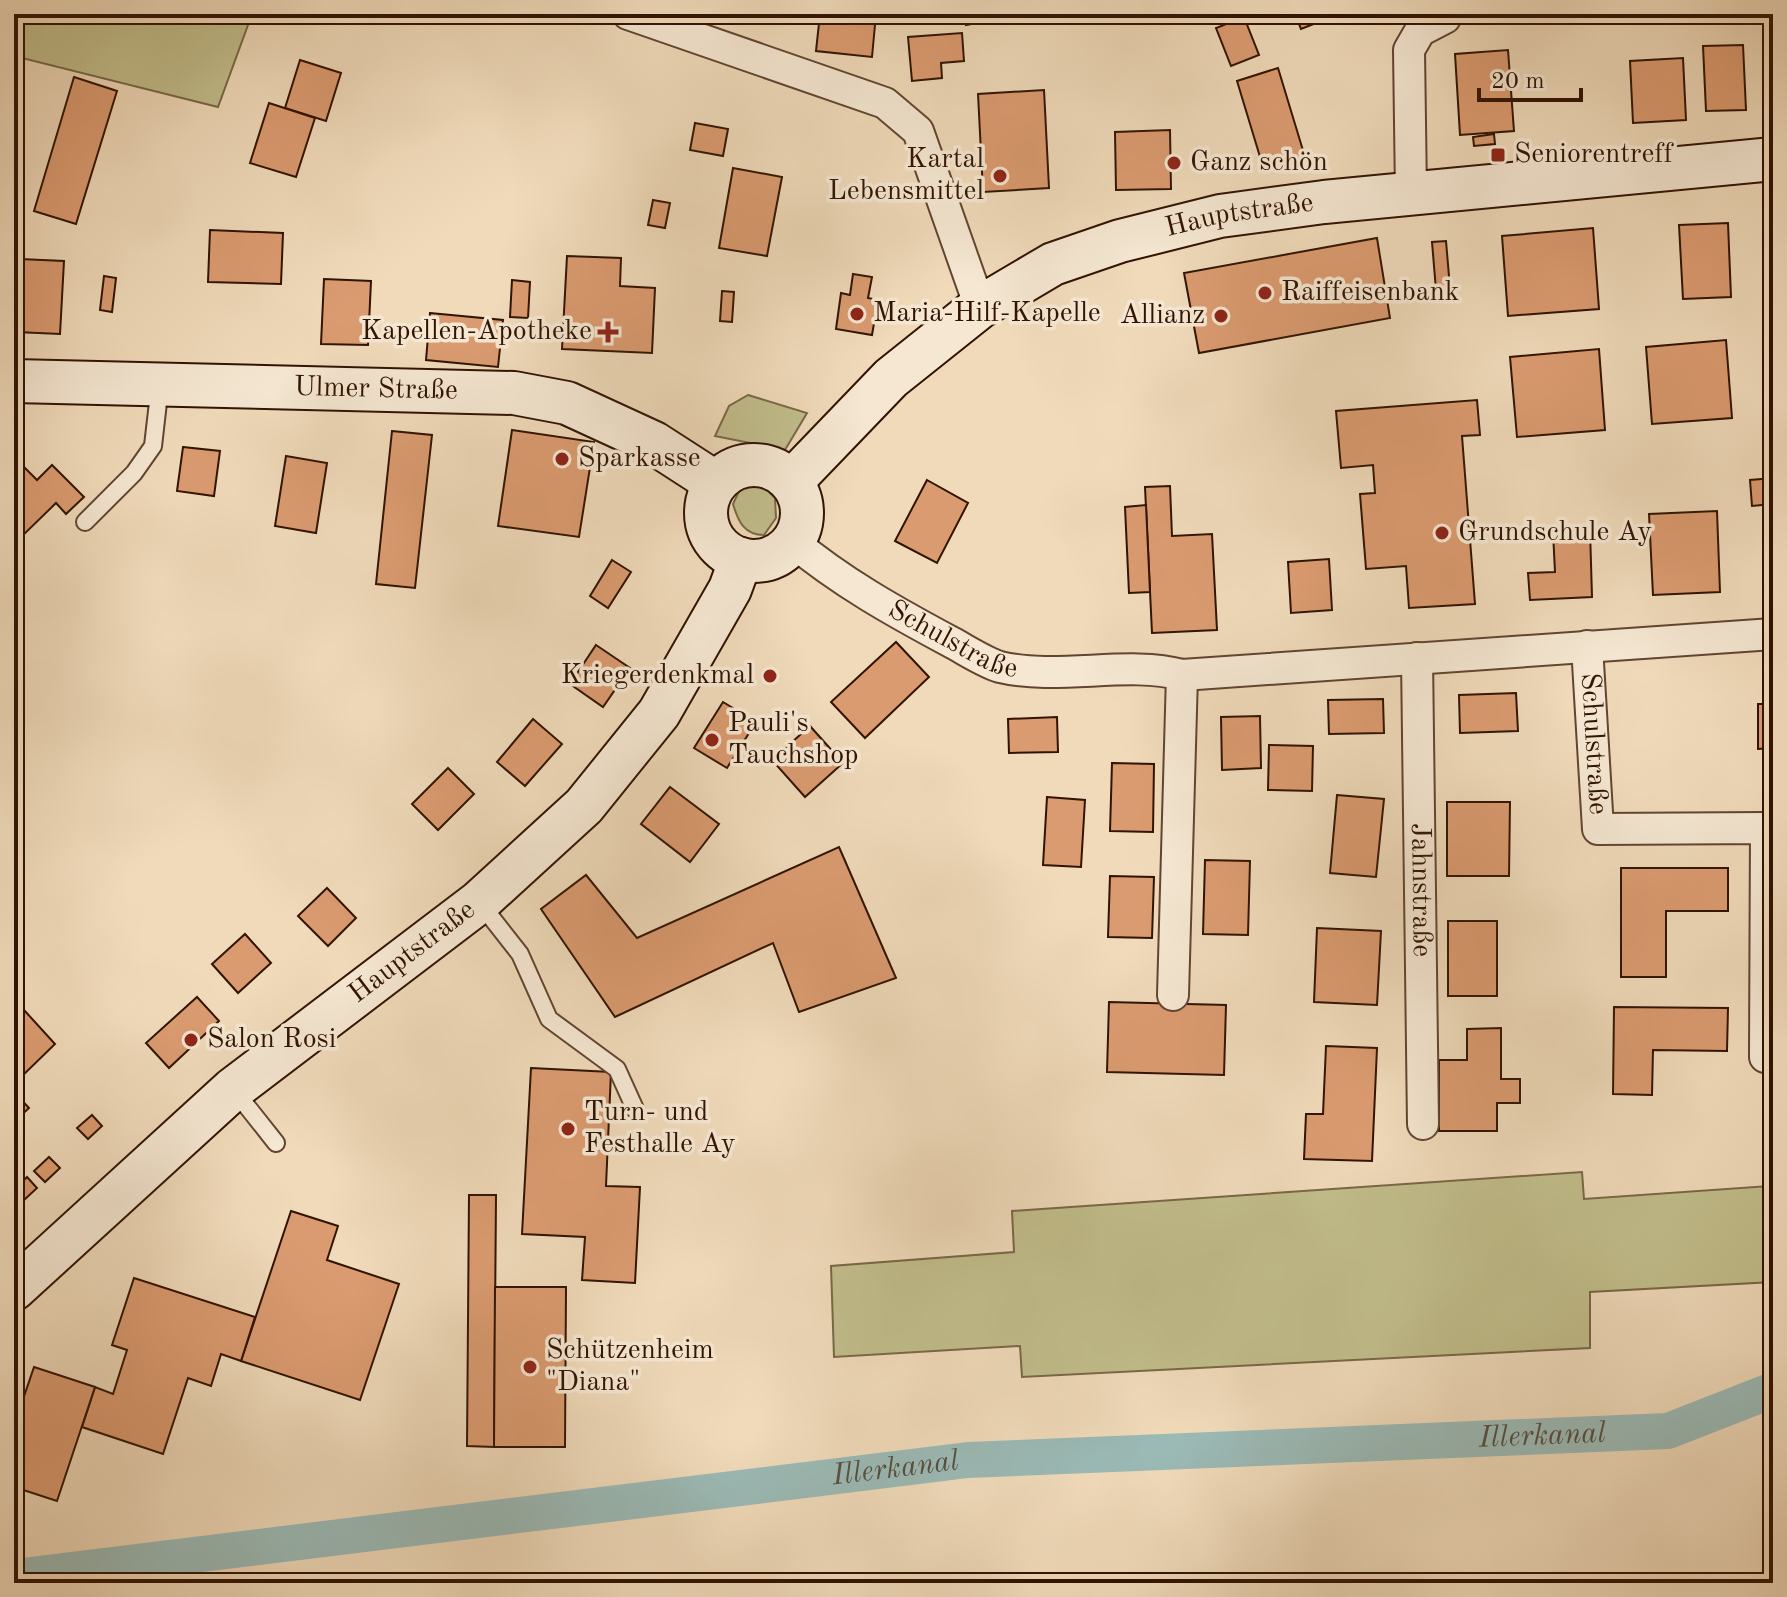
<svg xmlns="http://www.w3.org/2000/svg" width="1787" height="1597" font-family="'Old Standard TT',serif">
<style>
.green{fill:#c1bd8b;stroke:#796846;stroke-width:2}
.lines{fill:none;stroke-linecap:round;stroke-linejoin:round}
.canal{stroke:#9bbab6;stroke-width:36}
.building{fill:#db9b70;stroke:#311302;stroke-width:2}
.lane-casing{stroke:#614530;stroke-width:20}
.street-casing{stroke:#614530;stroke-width:34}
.secondary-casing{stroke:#311302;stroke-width:46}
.lane{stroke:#f5e7d2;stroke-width:16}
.street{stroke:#f5e7d2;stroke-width:30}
.secondary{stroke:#f5e7d2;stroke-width:42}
.poi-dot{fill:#8f2418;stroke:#f5e7d2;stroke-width:3}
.labels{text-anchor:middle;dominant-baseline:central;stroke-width:7;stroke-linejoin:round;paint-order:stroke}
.poi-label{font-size:28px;fill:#311302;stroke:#f5e7d2;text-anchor:start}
.street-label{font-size:28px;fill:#311302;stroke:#f5e7d2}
.water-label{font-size:30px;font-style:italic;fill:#564d41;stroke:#f5e7d2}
</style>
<rect width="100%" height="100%" fill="#f0daba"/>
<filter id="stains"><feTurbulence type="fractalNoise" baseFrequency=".0025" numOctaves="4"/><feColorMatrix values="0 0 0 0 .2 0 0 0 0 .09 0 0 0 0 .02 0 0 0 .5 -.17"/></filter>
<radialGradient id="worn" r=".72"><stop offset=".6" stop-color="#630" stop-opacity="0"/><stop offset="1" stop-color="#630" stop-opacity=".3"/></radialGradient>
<!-- green -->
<g class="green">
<path d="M14 14H252L218 107 14 56Z"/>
<path d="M748 395 807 413 785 450 715 436 729 406Z"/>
<path d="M751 485 765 488 775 498 776 518 764 535C744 535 738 521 733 504L740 489Z"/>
<path d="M1582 1172 1584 1199 1769 1186 1773 1282 1590 1292V1348L1022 1377 1020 1346 834 1357 831 1266 1014 1252 1012 1211Z"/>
</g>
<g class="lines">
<!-- canal -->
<path class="canal" id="s1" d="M14 1577 968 1460 1668 1431 1773 1390"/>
</g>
<!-- building -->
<g class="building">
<path d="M820 14H876L872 57 816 51Z"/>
<path d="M964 14H997L998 19 966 25Z"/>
<path d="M1295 14H1339L1301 29Z"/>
<path d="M1244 17 1259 55 1231 66 1216 28Z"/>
<path d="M1773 24V94L1768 95 1765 25Z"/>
<path d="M962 33 964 61 941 63 942 78 912 81 908 37Z"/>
<path d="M1743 45 1746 110 1706 111 1703 46Z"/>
<path d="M1508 50 1514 131 1460 135 1455 54Z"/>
<path d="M1683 58 1686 120 1633 123 1630 61Z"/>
<path d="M300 60 341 73 326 121 285 108Z"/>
<path d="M1278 68 1305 157 1264 170 1237 81Z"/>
<path d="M74 77 117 91 76 224 34 211Z"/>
<path d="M1044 90 1049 188 983 192 978 94Z"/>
<path d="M269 103 315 118 296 177 250 163Z"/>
<path d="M695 123 728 129 723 156 690 150Z"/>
<path d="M1170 130 1171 189 1116 190 1115 132Z"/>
<path d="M1494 134 1495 144 1474 146 1473 137Z"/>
<path d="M733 168 782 177 767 256 719 248Z"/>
<path d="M653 200 670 203 665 228 648 225Z"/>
<path d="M1728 223 1731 297 1683 299 1679 225Z"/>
<path d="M1593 228 1599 309 1508 316 1502 236Z"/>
<path d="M210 230 283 233 281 284 208 282Z"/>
<path d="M1377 238 1390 318 1199 353 1184 273Z"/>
<path d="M1446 241 1450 288 1436 290 1432 242Z"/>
<path d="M567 256 621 258 620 286 655 288 652 353 562 349Z"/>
<path d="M20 259 64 261 60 334 16 332Z"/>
<path d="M853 274 872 277 868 298 878 300 872 335 836 329 841 293 850 295Z"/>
<path d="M104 276 116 278 112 312 100 310Z"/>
<path d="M324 279 371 281 368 345 321 344Z"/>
<path d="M512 280 530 282 528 318 510 317Z"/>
<path d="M722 291 734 292 732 322 720 321Z"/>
<path d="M430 313 503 320 498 367 426 360Z"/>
<path d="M1726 340 1732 418 1652 424 1646 347Z"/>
<path d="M1599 349 1605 430 1517 437 1510 357Z"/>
<path d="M1477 400 1480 435 1462 436 1475 604 1409 608 1406 566 1366 569 1360 494 1375 493 1373 465 1341 468 1336 411Z"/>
<path d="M512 430 594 442 579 537 498 526Z"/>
<path d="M392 431 432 435 415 588 376 584Z"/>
<path d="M183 447 220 451 214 496 177 491Z"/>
<path d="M286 456 327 463 316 533 275 526Z"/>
<path d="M22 465 37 480 52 465 84 497 66 514 56 503 14 544V473Z"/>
<path d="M1773 478V504L1752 506 1750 480Z"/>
<path d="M927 480 968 503 937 563 895 541Z"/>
<path d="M1170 486 1172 536 1212 534 1217 630 1152 633 1145 487Z"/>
<path d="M1146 505 1150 592 1129 593 1125 507Z"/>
<path d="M1717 511 1720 592 1653 595 1649 514Z"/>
<path d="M1590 530 1592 597 1530 600 1528 573 1555 572 1553 532Z"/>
<path d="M1329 559 1332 610 1291 613 1288 562Z"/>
<path d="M612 560 631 572 608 608 590 596Z"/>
<path d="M896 642 929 677 865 738 831 702Z"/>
<path d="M596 645 630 668 603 707 570 684Z"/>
<path d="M1516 693 1518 731 1460 733 1459 695Z"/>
<path d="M1383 699 1384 733 1329 734 1328 700Z"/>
<path d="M723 702 756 722 727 768 694 748Z"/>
<path d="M1758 704H1773V748L1758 749Z"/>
<path d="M1260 716 1261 768 1222 770 1221 717Z"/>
<path d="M1057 717 1058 752 1009 753 1008 719Z"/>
<path d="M533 719 562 744 525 786 497 762Z"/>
<path d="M810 726 843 763 805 797 772 760Z"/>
<path d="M1269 745 1313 746 1312 791 1268 790Z"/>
<path d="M1112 763 1154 764 1153 832 1110 831Z"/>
<path d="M448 768 474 794 438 830 412 804Z"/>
<path d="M670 787 719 824 690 862 641 824Z"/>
<path d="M1337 795 1384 799 1376 877 1330 873Z"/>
<path d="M1047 797 1085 800 1081 867 1043 865Z"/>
<path d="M1447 802H1510L1509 876H1447Z"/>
<path d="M839 847 896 978 799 1012 773 943 615 1017 541 909 586 875 637 938Z"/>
<path d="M1205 860 1250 861 1248 935 1203 934Z"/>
<path d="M1621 868H1728V911H1666V977H1621Z"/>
<path d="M1110 876 1154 877 1152 938 1108 937Z"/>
<path d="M327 888 356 918 328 946 298 916Z"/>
<rect x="1448" y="921" width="49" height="75"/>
<path d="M1317 928 1381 931 1377 1005 1314 1002Z"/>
<path d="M245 934 271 963 238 993 212 964Z"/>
<path d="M197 997 219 1021 169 1068 146 1043Z"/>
<path d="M1109 1002 1226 1005 1224 1075 1107 1072Z"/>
<path d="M1614 1007 1728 1008 1727 1051 1653 1050 1652 1095 1613 1094Z"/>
<path d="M24 1010 55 1044 14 1084V1020Z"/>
<path d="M1501 1028V1079H1520V1103H1497V1131H1439V1060H1467V1029Z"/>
<path d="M1326 1046 1377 1048 1372 1161 1304 1159 1306 1114H1323Z"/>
<path d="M531 1068 611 1072 606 1186 640 1187 635 1283 582 1280 585 1237 522 1234Z"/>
<path d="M14 1092 29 1108 14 1122Z"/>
<path d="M92 1115 102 1126 88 1139 77 1128Z"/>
<path d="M49 1157 60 1168 45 1182 34 1171Z"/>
<path d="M27 1177 37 1188 22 1202 14 1190Z"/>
<path d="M469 1195H496L494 1447 467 1446Z"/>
<path d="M291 1211 338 1226 327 1260 399 1284 360 1400 241 1361Z"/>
<path d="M134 1278 255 1317 241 1361 221 1354 211 1386 188 1378 163 1454 82 1427 95 1387 113 1394 127 1350 112 1345Z"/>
<path d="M495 1287H566L565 1447H494Z"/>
<path d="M34 1367 95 1387 57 1501 14 1487V1426Z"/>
<path d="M781 1574 800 1583H777Z"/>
</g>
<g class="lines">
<!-- lane casing -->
<g class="lane-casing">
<g id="lane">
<path d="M85 522 134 473 153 446 160 385"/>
<path d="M480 903 520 954 549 1019 617 1069 636 1111"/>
<path d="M234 1090 276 1143"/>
</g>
</g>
<!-- street casing -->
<g class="street-casing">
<g id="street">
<path d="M628 14 885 103 918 131 980 307"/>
<path d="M1411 194 1409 50 1420 31 1445 18"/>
<path id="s2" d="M792 541C841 582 895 612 951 642 966 650 984 662 1000 667 1058 681 1128 660 1182 675L1773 634"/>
<path id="s3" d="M1587 646 1598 829 1766 828 1765 1057"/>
<path id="s4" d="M1417 658 1423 1124"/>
<path d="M1173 995 1182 675"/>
</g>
</g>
<!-- secondary casing -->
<g class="secondary-casing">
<g id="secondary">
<path id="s5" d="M14 381 514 393 567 403 654 443 716 483"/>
<circle cx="754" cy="513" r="48"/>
<path id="s6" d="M791 482 891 378 980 307 1053 264 1120 241 1220 216 1324 202 1773 159"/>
<path id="s7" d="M14 1289 233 1089 479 902 584 806 659 713 730 589 741 559"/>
</g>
</g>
<!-- lane -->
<use href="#lane" class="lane"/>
<!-- street -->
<use href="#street" class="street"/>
<!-- secondary -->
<use href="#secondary" class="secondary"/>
</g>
<!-- markers -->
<g class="poi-dot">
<rect x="1490" y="147" width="16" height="16" rx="4"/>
<circle cx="1174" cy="163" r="8"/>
<circle cx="1000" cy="176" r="8"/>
<circle cx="1265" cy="293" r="8"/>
<circle cx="857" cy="314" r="8"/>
<circle cx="1221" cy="316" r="8"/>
<path d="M604 320h8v8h8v8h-8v8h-8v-8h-8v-8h8z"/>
<circle cx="562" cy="459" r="8"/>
<circle cx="1442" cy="533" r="8"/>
<circle cx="770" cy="676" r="8"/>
<circle cx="712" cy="740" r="8"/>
<circle cx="191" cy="1040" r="8"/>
<circle cx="568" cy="1129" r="8"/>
<circle cx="530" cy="1367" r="8"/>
</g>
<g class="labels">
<!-- poi labels -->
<g class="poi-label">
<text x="1514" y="155">Seniorentreff</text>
<text x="984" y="160" text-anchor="end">Kartal<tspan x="984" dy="32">Lebensmittel</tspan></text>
<text x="1190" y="163">Ganz schön</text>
<text x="1281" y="293">Raiffeisenbank</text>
<text x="873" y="314">Maria-Hilf-Kapelle</text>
<text x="1205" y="316" text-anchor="end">Allianz</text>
<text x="592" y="332" text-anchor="end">Kapellen-Apotheke</text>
<text x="578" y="459">Sparkasse</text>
<text x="1458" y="533">Grundschule Ay</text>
<text x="754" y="676" text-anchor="end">Kriegerdenkmal</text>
<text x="728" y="724">Pauli's<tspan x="728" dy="32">Tauchshop</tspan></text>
<text x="207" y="1040">Salon Rosi</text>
<text x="584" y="1113">Turn- und<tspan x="584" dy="32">Festhalle Ay</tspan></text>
<text x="546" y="1351">Schützenheim<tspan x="546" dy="32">"Diana"</tspan></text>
</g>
<!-- street labels -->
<g class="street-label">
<text stroke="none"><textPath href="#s6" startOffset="536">Hauptstraße</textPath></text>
<text stroke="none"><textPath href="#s5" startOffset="362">Ulmer Straße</textPath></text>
<text stroke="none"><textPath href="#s2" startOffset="190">Schulstraße</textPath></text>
<text stroke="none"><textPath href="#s3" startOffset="98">Schulstraße</textPath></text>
<text stroke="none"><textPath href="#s4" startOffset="232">Jahnstraße</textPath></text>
<text stroke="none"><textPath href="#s7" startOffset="522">Hauptstraße</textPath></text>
</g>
<!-- water labels -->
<g class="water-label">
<text stroke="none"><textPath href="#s1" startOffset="1536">Illerkanal</textPath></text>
<text stroke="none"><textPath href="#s1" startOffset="888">Illerkanal</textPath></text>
</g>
</g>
<!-- margin -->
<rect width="1787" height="1597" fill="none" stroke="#f0daba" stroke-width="48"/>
<rect x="16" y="16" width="1755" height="1565" fill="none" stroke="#311302" stroke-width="4"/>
<rect x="24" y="24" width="1739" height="1549" fill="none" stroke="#311302" stroke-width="2"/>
<!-- scale -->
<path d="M1479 88v12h102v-12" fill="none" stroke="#311302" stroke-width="4"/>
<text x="1491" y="88" font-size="24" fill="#311302" stroke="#f5e7d2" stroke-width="6" paint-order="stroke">20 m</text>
<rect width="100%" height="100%" filter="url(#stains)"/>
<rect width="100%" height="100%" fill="url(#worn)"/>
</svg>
